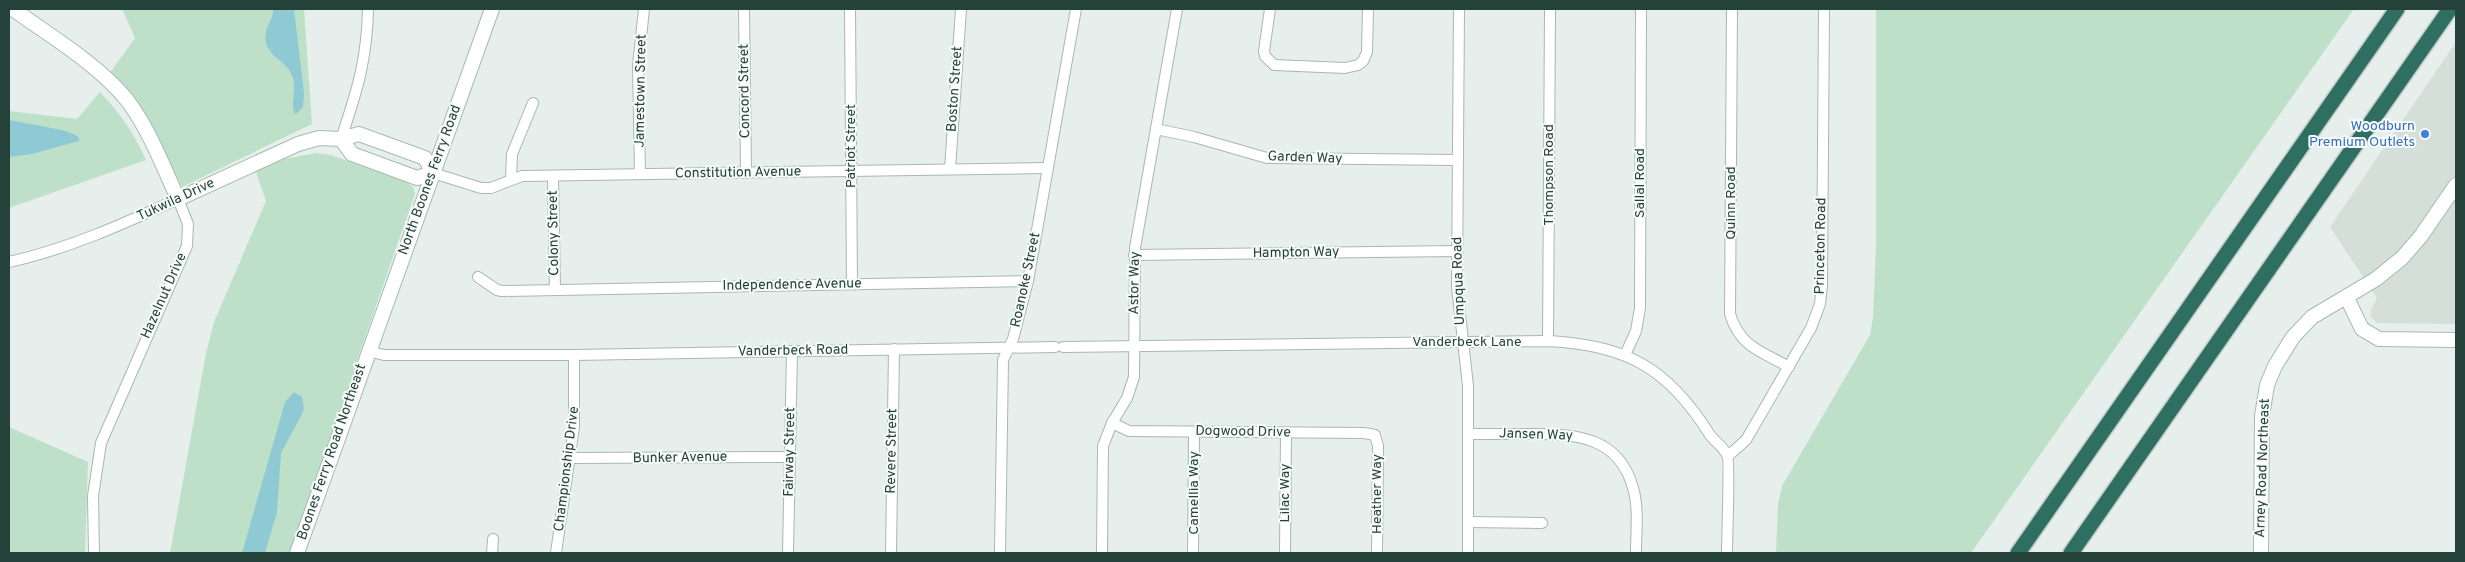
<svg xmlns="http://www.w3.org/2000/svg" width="2465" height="562" font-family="Overpass,sans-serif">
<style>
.built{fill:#d4dfda}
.green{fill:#bfe0c8}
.water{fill:#8ec9d4}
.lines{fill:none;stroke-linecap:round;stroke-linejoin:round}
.street-casing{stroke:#a8b8b2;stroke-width:12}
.secondary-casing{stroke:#a4bbb3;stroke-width:16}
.highway-casing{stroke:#c2cac8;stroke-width:18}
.street{stroke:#fff;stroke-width:10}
.secondary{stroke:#fff;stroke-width:14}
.highway{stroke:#2f6f62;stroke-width:15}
.shop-dot{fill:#3f7fe0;stroke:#f7fbf9;stroke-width:2}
.labels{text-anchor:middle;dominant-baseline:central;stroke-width:4;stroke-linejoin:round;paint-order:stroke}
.street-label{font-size:14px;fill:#24423a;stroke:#f7fbf9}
.shop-label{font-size:14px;fill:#366cbe;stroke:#f7fbf9;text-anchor:end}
</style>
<rect width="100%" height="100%" fill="#e6efeb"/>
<!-- built -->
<path class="built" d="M2456 42V324L2377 323 2371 317V310L2377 298 2330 227Z"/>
<!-- green -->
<g class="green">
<path d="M122 9H304L312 124 182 187 138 103 110 73 135 38Z"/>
<path d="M1876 9H2354L1971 553H1776L1778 504 1782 486 1870 335 1873 317 1876 246Z"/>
<path d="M100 92C120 113 134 133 146 160L9 208V111L77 119Z"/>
<path d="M316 153 331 155 407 182 413 187 415 194 290 553H170L206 353 214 322 266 201 256 172 284 159Z"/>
<path d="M9 427 88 462 85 553H9Z"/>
</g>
<!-- water -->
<g class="water">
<path d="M273 9H294L304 93 303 107 296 114 294 113C291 101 296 90 293 78 287 60 269 58 266 42 263 27 274 20 273 9Z"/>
<path d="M9 120 62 130 78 136 79 141 32 154 9 157Z"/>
<path d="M294 392 302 397 304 408 301 416 281 453 277 512 265 553H242L285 402Z"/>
</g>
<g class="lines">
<!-- street casing -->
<g class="street-casing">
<g id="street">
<path d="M744 9 746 173"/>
<path d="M850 9 852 284"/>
<path d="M1270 9 1264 51 1265 56 1274 65 1345 68 1358 65 1363 61 1367 52 1368 9"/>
<path d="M1459 9 1457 287 1468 386V553"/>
<path d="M1732 9 1730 314C1740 347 1761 351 1789 367"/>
<path d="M1156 129 1194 137 1267 158 1458 160"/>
<path d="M341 139C357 91 367 60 368 9"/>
<path d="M950 169 961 9"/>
<path d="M433 173 481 188H491L522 176 1047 168"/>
<path d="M640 174 638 66 644 9"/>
<path d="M553 176 555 290"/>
<path d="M511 179 512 154 533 103"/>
<path d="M1134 255 1457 251"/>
<path d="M9 262C68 249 123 224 178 199L188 224 187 246 101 443 93 496 94 553"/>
<path d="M478 277 497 290 502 291 1028 281"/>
<path d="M1548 341 1550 9"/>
<path d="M1063 347 1548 341C1627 345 1668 368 1710 435 1715 442 1724 447 1727 455 1730 459 1727 541 1727 553"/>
<path d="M368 351 384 355H574L1055 347"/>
<path d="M1625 355 1636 331 1640 308 1641 9"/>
<path d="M1112 423 1129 431 1364 433 1375 435 1378 446 1377 553"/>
<path d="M1469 434C1490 434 1510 434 1531 434 1575 434 1619 436 1633 488 1639 508 1636 532 1636 553"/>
<path d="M1728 456 1746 440 1811 328 1820 304 1822 285 1824 9"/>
<path d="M571 458 789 457"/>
<path d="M1468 522 1542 523"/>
<path d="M492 553 493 539"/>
<path d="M556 553 574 427V355"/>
<path d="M788 553 792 351"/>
<path d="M891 553 894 349"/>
<path d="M1000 553 1003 360 1013 339 1028 281 1076 9"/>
<path d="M1102 553 1103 446 1112 423 1127 398 1134 377 1135 248 1177 9"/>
<path d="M1193 553 1194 432"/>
<path d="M1285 553 1286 433"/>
</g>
</g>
<!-- secondary casing -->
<g class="secondary-casing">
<g id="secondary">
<path d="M13 9C50 36 98 64 127 100 149 129 163 166 178 199L298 144 319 138 341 139 359 134 425 158 433 173 417 178 352 154 341 139"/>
<path d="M2347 298 2362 329 2379 339 2456 340"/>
<path d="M297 553 492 9"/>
<path d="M2261 553 2262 416 2267 385 2275 366 2293 337 2312 317 2376 279 2402 258 2421 236 2456 185"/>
</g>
</g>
<!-- highway casing -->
<g class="highway-casing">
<g id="highway">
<path d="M2018 553 2397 9"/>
<path d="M2071 553 2450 9"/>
</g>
</g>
<!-- street -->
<use href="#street" class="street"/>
<!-- secondary -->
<use href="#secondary" class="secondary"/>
<!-- highway -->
<use href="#highway" class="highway"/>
</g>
<!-- markers -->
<circle class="shop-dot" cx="2425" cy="134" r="5"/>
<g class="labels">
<!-- street labels -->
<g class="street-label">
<text transform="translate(955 89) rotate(-86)">Boston Street</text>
<text transform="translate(641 91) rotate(-89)">Jamestown Street</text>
<text transform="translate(745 91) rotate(-91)">Concord Street</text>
<text transform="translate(851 146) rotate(-90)">Patriot Street</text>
<text transform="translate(1305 158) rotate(2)">Garden Way</text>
<text transform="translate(738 173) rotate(-1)">Constitution Avenue</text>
<text transform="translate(1549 175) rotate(-90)">Thompson Road</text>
<text transform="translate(430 180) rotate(-70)">North Boones Ferry Road</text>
<text transform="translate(1640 183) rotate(-90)">Sallal Road</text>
<text transform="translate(176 200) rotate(-25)">Tukwila Drive</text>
<text transform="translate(1731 203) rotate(-90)">Quinn Road</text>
<text transform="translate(554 233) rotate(-91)">Colony Street</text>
<text transform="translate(1821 246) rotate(-89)">Princeton Road</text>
<text transform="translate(1296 253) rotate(-1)">Hampton Way</text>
<text transform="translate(1026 280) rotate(-78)">Roanoke Street</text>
<text transform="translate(1459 281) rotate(-92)">Umpqua Road</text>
<text transform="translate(1135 283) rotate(-89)">Astor Way</text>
<text transform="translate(792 285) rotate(-1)">Independence Avenue</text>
<text transform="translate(164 296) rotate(-66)">Hazelnut Drive</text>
<text x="1467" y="342">Vanderbeck Lane</text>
<text transform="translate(793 351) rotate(-1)">Vanderbeck Road</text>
<text transform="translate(1243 432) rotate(1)">Dogwood Drive</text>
<text transform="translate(1536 435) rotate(2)">Jansen Way</text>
<text transform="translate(892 451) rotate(-89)">Revere Street</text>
<text transform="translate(332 452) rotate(-71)">Boones Ferry Road Northeast</text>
<text transform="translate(790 452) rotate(-89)">Fairway Street</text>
<text transform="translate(680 458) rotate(-1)">Bunker Avenue</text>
<text transform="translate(2263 468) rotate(-88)">Arney Road Northeast</text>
<text transform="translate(567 469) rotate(-83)">Championship Drive</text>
<text transform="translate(1194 493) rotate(-90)">Camellia Way</text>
<text transform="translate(1285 493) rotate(-90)">Lilac Way</text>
<text transform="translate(1377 494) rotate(-90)">Heather Way</text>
</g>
<!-- shop labels -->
<g class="shop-label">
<text x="2415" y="126">Woodburn<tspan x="2415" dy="16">Premium Outlets</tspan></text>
</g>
</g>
<!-- border -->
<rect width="2465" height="562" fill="none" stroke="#24423a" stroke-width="20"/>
</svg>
